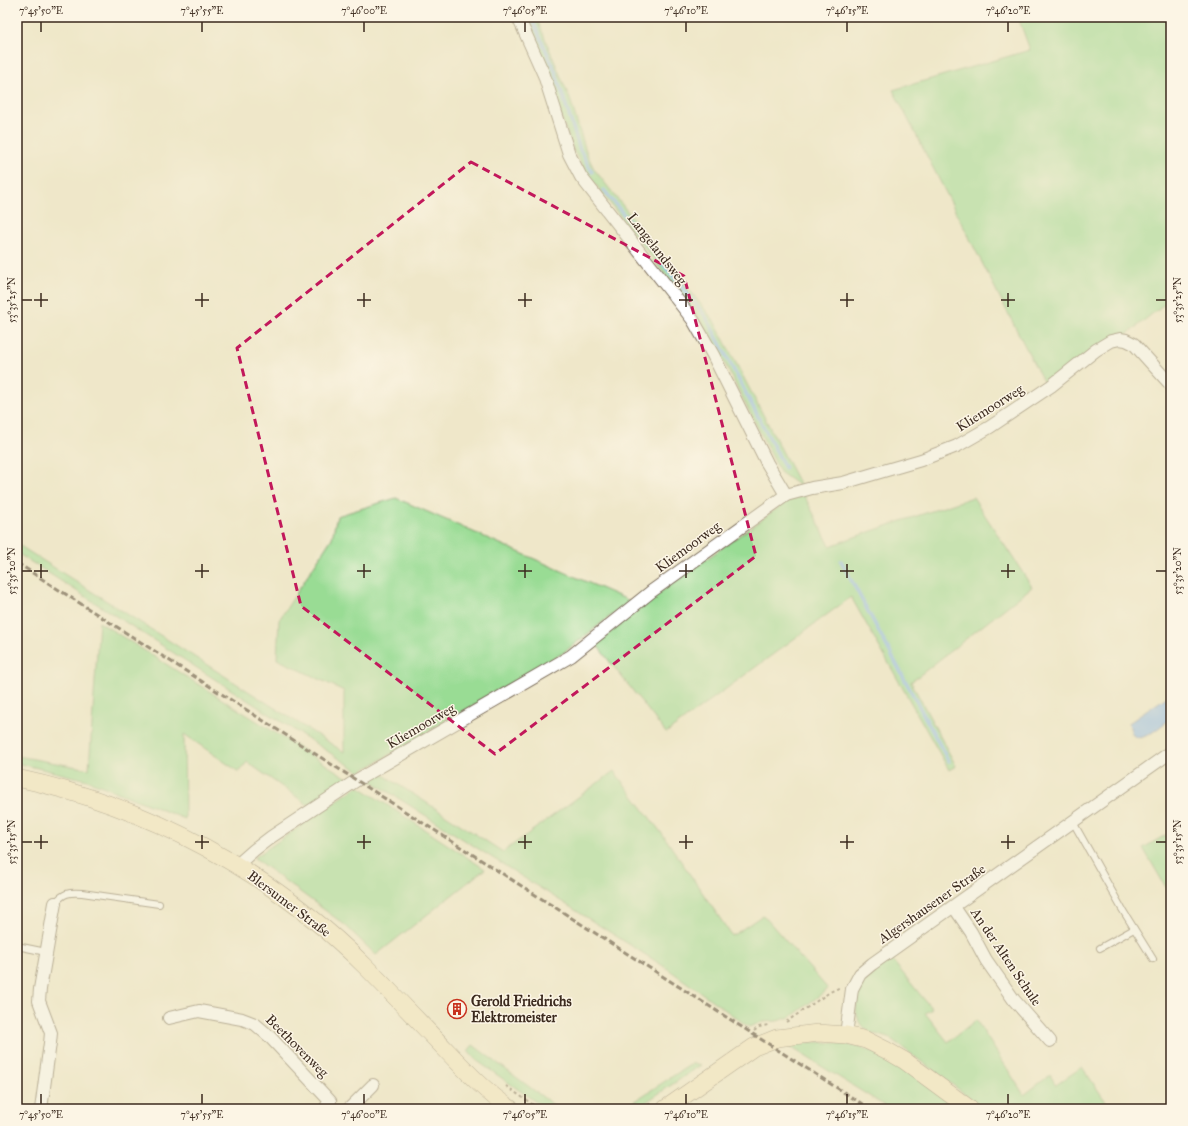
<svg xmlns="http://www.w3.org/2000/svg" width="1188" height="1126" font-family="'IM FELL Great Primer',serif">
<style>
.green{fill:#99dc94;stroke:#6a8359}
.water{fill:#85b5f1;stroke:#607088}
.lines{fill:none;stroke-linecap:round;stroke-linejoin:round}
.stream{stroke:#85b5f1;stroke-width:3.5}
.service-casing{stroke:#7a6c5a;stroke-width:8}
.minor-casing{stroke:#7a6c5a;stroke-width:14}
.secondary-casing{stroke:#7a6c5a;stroke-width:18}
.path{stroke:#7a6c5a;stroke-width:2;stroke-dasharray:3 3;stroke-linecap:butt}
.service{stroke:#fff;stroke-width:6}
.minor{stroke:#fff;stroke-width:12}
.secondary{stroke:#f7e8c3;stroke-width:17}
.rail{stroke:#3b2a1e;stroke-width:3;stroke-dasharray:6 3;stroke-linecap:butt}
.marked{fill:none;stroke:#c2185b;stroke-width:3;stroke-dasharray:8 5;stroke-linejoin:round}
.ticks{fill:none;stroke:#3b2a1e;stroke-width:1.5}
.labels{text-anchor:middle;dominant-baseline:central;stroke-width:3;stroke-linejoin:round;paint-order:stroke}
.street-label{font-size:14px;fill:#3b2a1e;stroke:#fcf5e5}
.poi-label{font-size:14px;font-weight:bold;fill:#3b2a1e;stroke:#fcf5e5;text-anchor:start}
.neatline{fill:none;stroke:#3b2a1e;stroke-width:1.5}
.ticks-label{font-size:10px;text-anchor:middle;fill:#3b2a1e}
</style>
<rect width="100%" height="100%" fill="#fcf5e5"/>
<filter id="ink" filterUnits="userSpaceOnUse"><feTurbulence type="fractalNoise" baseFrequency=".025" numOctaves="2"/><feDisplacementMap in="SourceGraphic" scale="8" xChannelSelector="R" yChannelSelector="G"/><feConvolveMatrix kernelMatrix="1 2 1 2 8 2 1 2 1" color-interpolation-filters="sRGB"/></filter>
<filter id="wash" filterUnits="userSpaceOnUse"><feTurbulence type="fractalNoise" baseFrequency=".012" numOctaves="4" result="noise"/><feDisplacementMap in="SourceGraphic" scale="16" xChannelSelector="R" yChannelSelector="G"/><feGaussianBlur stdDeviation="0.9" result="paint"/><feColorMatrix in="noise" values="0 0 0 0 0 0 0 0 0 0 0 0 0 0 0 0 0 1.4 0 .05"/><feComposite in="paint" operator="in"/></filter>
<g filter="url(#wash)">
<rect width="100%" height="100%" fill="#efe7c9"/>
<!-- green -->
<g class="green">
<path d="M524 17H536L570 99 587 154 594 169 714 321 801 487 780 472 718 350 700 320 586 172 574 152Z"/>
<path d="M1018 17H1171V304L1163 305 1125 336 1045 385 893 90 1030 50Z"/>
<path d="M804 495 830 546C877 528 925 514 973 497L1032 587 911 682 956 766 949 770 851 597 666 733 596 644 655 596 786 502Z"/>
<path d="M396 498 630 601 563 653 360 772 17 553V544L344 752V691L277 659 279 620 332 538 337 516Z"/>
<path d="M99 622 349 779 308 805 247 762 239 772 184 734 185 819 87 780 17 763V756L89 769Z"/>
<path d="M614 771 663 835 732 936 763 915 828 989 791 1017 777 1021 762 1022 749 1027 668 969 368 779 379 772 503 852Z"/>
<path d="M358 786 485 869 376 955 345 925 254 858Z"/>
<path d="M1171 832V896L1143 848Z"/>
<path d="M887 959 892 960 932 1009 925 1013 948 1042 976 1020 1024 1095 1050 1075 1056 1085 1082 1067 1111 1109H985L891 1039 869 1032 859 1022 856 1010 857 998 859 989 867 977Z"/>
<path d="M813 1042C840 1042 868 1046 892 1061 915 1075 937 1093 959 1109H890L797 1051 786 1045Z"/>
<path d="M473 1045 559 1109H546L476 1060 468 1051Z"/>
<path d="M693 1063 701 1065 636 1109H622Z"/>
</g>
<!-- water -->
<path class="water" d="M1171 694V718C1163 724 1141 745 1133 735 1131 732 1130 727 1129 723Z"/>
<g class="lines">
<!-- stream -->
<g class="stream">
<path d="M531 17 555 71 580 150 592 172"/>
<path d="M604 190 706 317 785 468"/>
<path d="M841 561 949 762"/>
</g>
</g>
</g>
<g filter="url(#ink)">
<g class="lines">
<!-- service casing -->
<g class="service-casing">
<g id="service">
<path d="M1073 822 1122 909 1153 959"/>
<path d="M55 903C64 893 68 892 82 893L159 904"/>
<path d="M17 946 46 952"/>
<path d="M1100 948 1134 929"/>
</g>
</g>
<!-- minor casing -->
<g class="minor-casing">
<g id="minor">
<path d="M518 17 544 75 569 154 581 177 693 320 713 355 767 463 786 495"/>
<path d="M237 865 254 850 271 837 357 780 571 656 652 591 786 495 812 488 843 483 880 472 921 460 957 446 990 427 1051 386 1096 350 1111 341 1120 339 1126 340 1134 344 1171 385"/>
<path d="M954 907 971 932 986 960 1014 1000 1050 1041"/>
<path d="M169 1018 199 1011 242 1019 255 1024 269 1036 330 1101 325 1109"/>
<path d="M846 1035 852 989 860 974 872 964 1171 752"/>
<path d="M41 1109 50 1043 51 1033 39 1001 40 989 55 903"/>
<path d="M349 1109 373 1085"/>
</g>
</g>
<!-- secondary casing -->
<g class="secondary-casing">
<g id="secondary">
<path d="M17 778C148 806 270 871 365 966 393 994 420 1023 448 1052 467 1072 487 1093 511 1109"/>
<path d="M665 1109 754 1047 777 1038 818 1033 846 1035 866 1040 886 1050 905 1061 970 1109"/>
</g>
</g>
<!-- path -->
<g class="path">
<path d="M786 1022 830 992 841 987"/>
<path d="M754 1031 759 1027 768 1025"/>
<path d="M506 1086 539 1109"/>
<path d="M643 1109 652 1102"/>
</g>
<!-- service -->
<use href="#service" class="service"/>
<!-- minor -->
<use href="#minor" class="minor"/>
<!-- secondary -->
<use href="#secondary" class="secondary"/>
<!-- rail -->
<path class="rail" d="M17 563 870 1109"/>
</g>
</g>
<!-- marked area -->
<path d="M0 0H1188V1126H0ZM471 162 684 276 756 556 495 754 301 606 237 348Z" fill="#efe7c9" fill-opacity=".55" fill-rule="evenodd"/>
<path class="marked" d="M471 162 684 276 756 556 495 754 301 606 237 348Z"/>
<!-- ticks -->
<path class="ticks" d="M41 22V32M202 22V32M364 22V32M525 22V32M686 22V32M847 22V32M1008 22V32M41 293V307M202 293V307M364 293V307M525 293V307M686 293V307M847 293V307M1008 293V307M22 300H32M34 300H48M195 300H209M357 300H371M518 300H532M679 300H693M840 300H854M1001 300H1015M1156 300H1166M41 564V578M202 564V578M364 564V578M525 564V578M686 564V578M847 564V578M1008 564V578M22 571H32M34 571H48M195 571H209M357 571H371M518 571H532M679 571H693M840 571H854M1001 571H1015M1156 571H1166M41 835V849M202 835V849M364 835V849M525 835V849M686 835V849M847 835V849M1008 835V849M22 842H32M34 842H48M195 842H209M357 842H371M518 842H532M679 842H693M840 842H854M1001 842H1015M1156 842H1166M41 1094V1104M202 1094V1104M364 1094V1104M525 1094V1104M686 1094V1104M847 1094V1104M1008 1094V1104"/>
<!-- icons -->
<defs>
<g id="building-ring" transform="scale(1)"><circle r="9.5" fill="#fcf5e5" stroke="#c8321e" stroke-width="1.5"/><path d="M-4-6H4V6H1V3H-1V6H-4ZM-2.5-4.3h1.7v1.8h-1.7ZM.8-4.3h1.7v1.8H.8ZM-2.5-1h1.7V.8h-1.7ZM.8-1h1.7V.8H.8Z" fill="#c8321e"/></g>
</defs>
<g fill-rule="evenodd">
<use href="#building-ring" x="457" y="1009"/>
</g>
<g class="labels">
<!-- street labels -->
<g class="street-label">
<text transform="translate(657 249) rotate(52)">Langelandsweg</text>
<text transform="translate(990 408) rotate(-32)">Kliemoorweg</text>
<text transform="translate(688 547) rotate(-36)">Kliemoorweg</text>
<text transform="translate(421 726) rotate(-30)">Kliemoorweg</text>
<text transform="translate(289 904) rotate(37)">Blersumer Straße</text>
<text transform="translate(932 904) rotate(-35)">Algershausener Straße</text>
<text transform="translate(1006 957) rotate(56)">An der Alten Schule</text>
<text transform="translate(297 1046) rotate(45)">Beethovenweg</text>
</g>
<!-- poi labels -->
<g class="poi-label">
<text x="471" y="1001">Gerold Friedrichs<tspan x="471" dy="16">Elektromeister</tspan></text>
</g>
</g>
<!-- margin -->
<rect width="1188" height="1126" fill="none" stroke="#fcf5e5" stroke-width="44"/>
<rect x="22" y="22" width="1144" height="1082" class="neatline"/>
<g class="ticks-label">
<text x="41" y="14">7°45'50"E</text>
<text x="202" y="14">7°45'55"E</text>
<text x="364" y="14">7°46'00"E</text>
<text x="525" y="14">7°46'05"E</text>
<text x="686" y="14">7°46'10"E</text>
<text x="847" y="14">7°46'15"E</text>
<text x="1008" y="14">7°46'20"E</text>
<text transform="translate(11 300) rotate(-90)" y="4">53°35'25"N</text>
<text transform="translate(1177 300) rotate(-90)" y="4">53°35'25"N</text>
<text transform="translate(11 571) rotate(-90)" y="4">53°35'20"N</text>
<text transform="translate(1177 571) rotate(-90)" y="4">53°35'20"N</text>
<text transform="translate(11 842) rotate(-90)" y="4">53°35'15"N</text>
<text transform="translate(1177 842) rotate(-90)" y="4">53°35'15"N</text>
<text x="41" y="1118">7°45'50"E</text>
<text x="202" y="1118">7°45'55"E</text>
<text x="364" y="1118">7°46'00"E</text>
<text x="525" y="1118">7°46'05"E</text>
<text x="686" y="1118">7°46'10"E</text>
<text x="847" y="1118">7°46'15"E</text>
<text x="1008" y="1118">7°46'20"E</text>
</g>
</svg>
